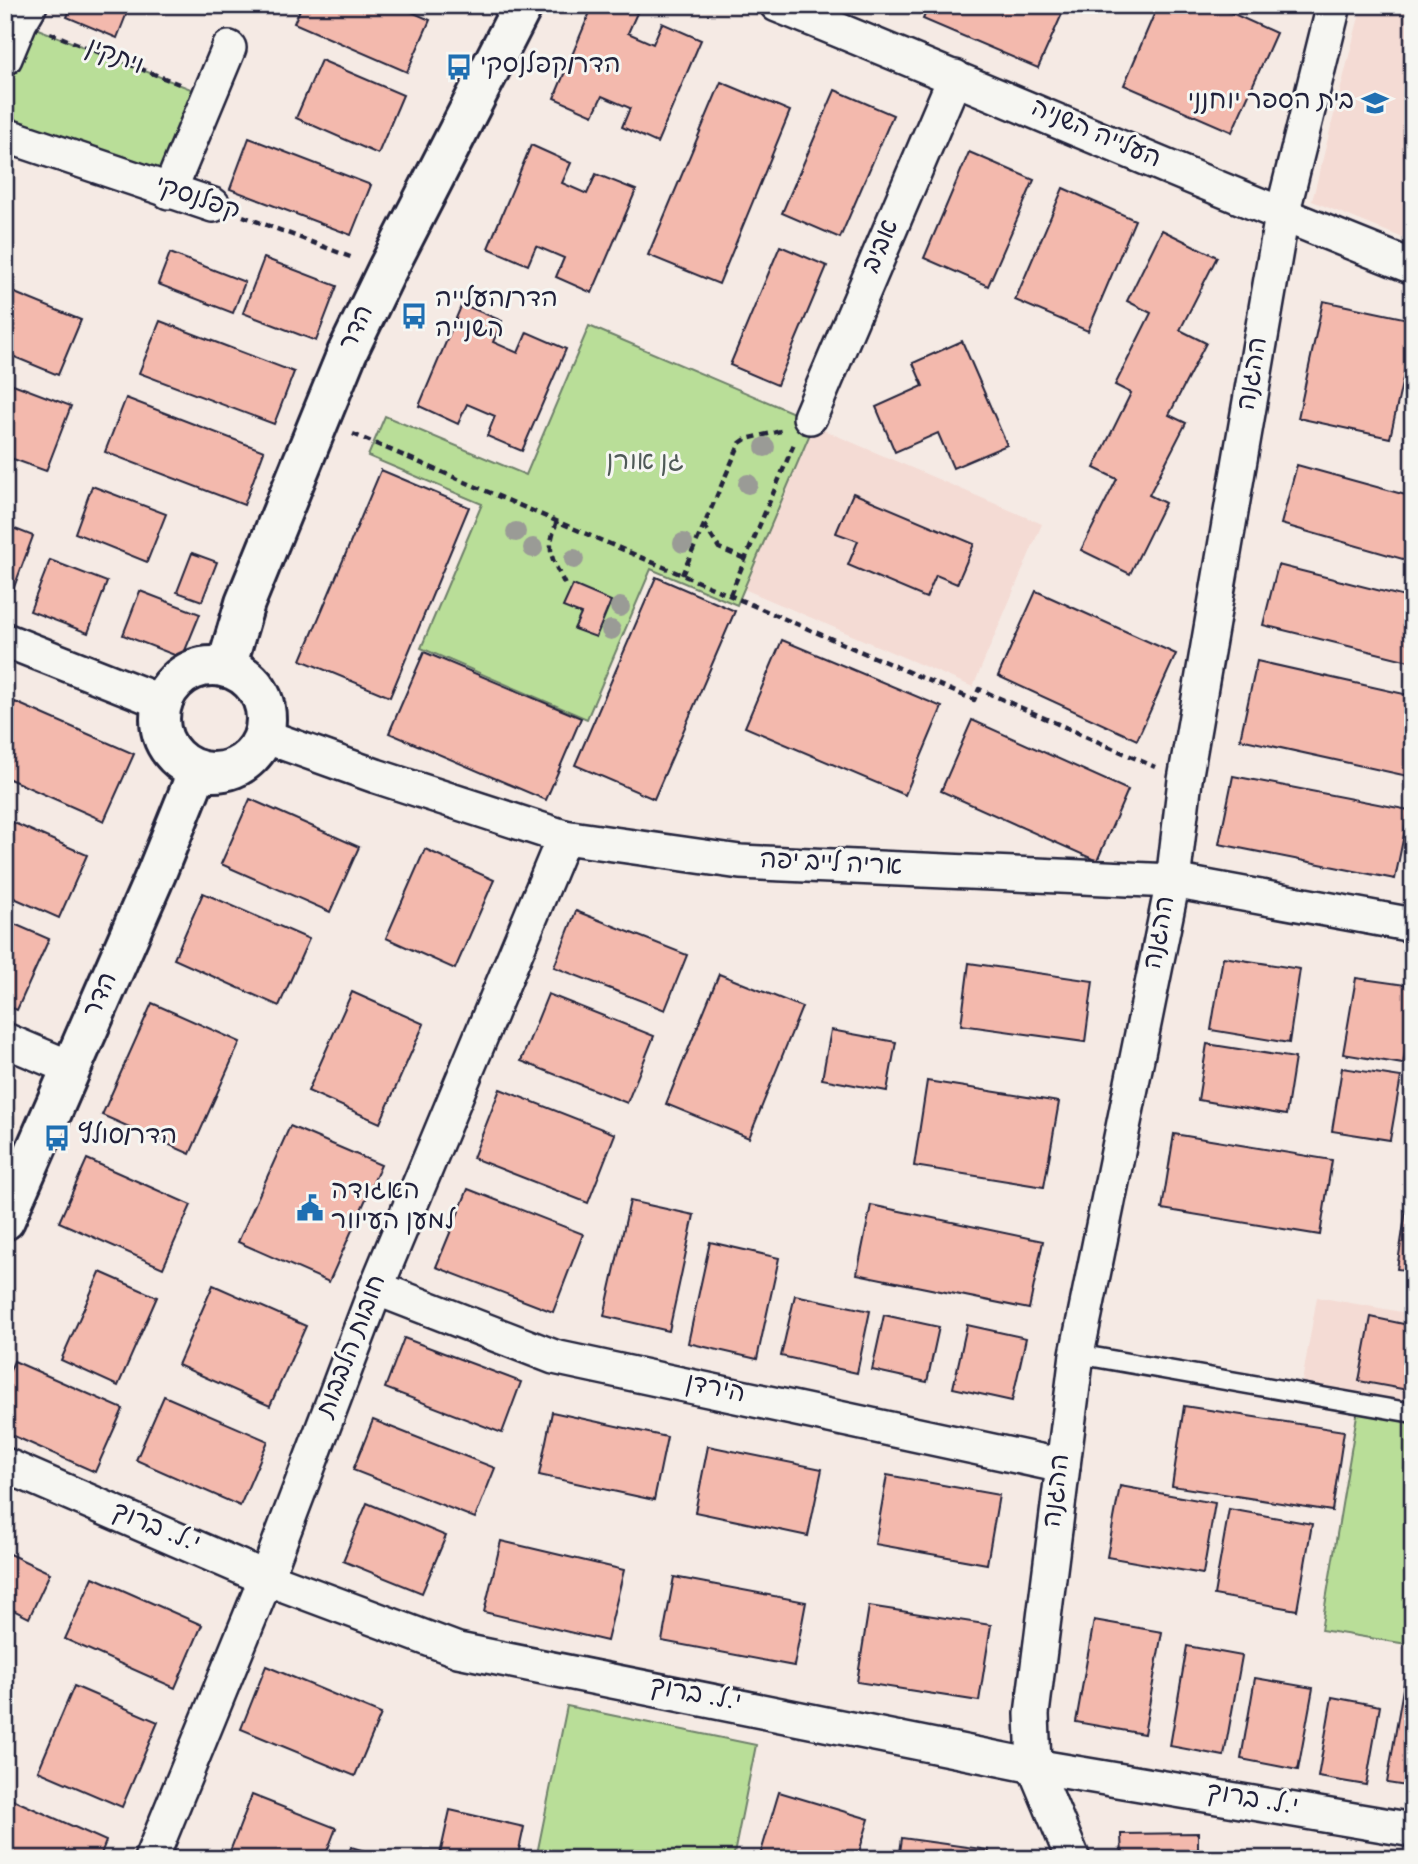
<svg xmlns="http://www.w3.org/2000/svg" width="1418" height="1864" font-family="'Gochi Hand','Playpen Sans Hebrew',sans-serif">
<style>
.built{fill:#f4dbd4}
.green{fill:#b9de98;stroke:#6e806a;stroke-width:2}
.building{fill:#f3b9ad;stroke:#22223b;stroke-width:2}
.lines{fill:none;stroke-linecap:round;stroke-linejoin:round}
.lane-casing{stroke:#22223b;stroke-width:23}
.street-casing{stroke:#22223b;stroke-width:38}
.secondary-casing{stroke:#22223b;stroke-width:44}
.path{stroke:#22223b;stroke-width:4.5;stroke-dasharray:7 5;stroke-linecap:butt}
.lane{stroke:#f6f6f2;stroke-width:18}
.street{stroke:#f6f6f2;stroke-width:33}
.secondary{stroke:#f6f6f2;stroke-width:38}
.tree{fill:#9a9b96}
.labels{text-anchor:middle;dominant-baseline:central;stroke-width:6;stroke-linejoin:round;paint-order:stroke}
.street-label{font-size:26px;fill:#22223b;stroke:#f6f6f2}
.poi-label{font-size:26px;fill:#22223b;stroke:#f6f6f2;text-anchor:start}
.park-label{font-size:26px;fill:#4f5a57;stroke:#f6f6f2}
</style>
<rect width="100%" height="100%" fill="#f5eae4"/>
<filter id="ink" filterUnits="userSpaceOnUse"><feTurbulence type="fractalNoise" baseFrequency=".0143" numOctaves="2"/><feDisplacementMap in="SourceGraphic" scale="14" xChannelSelector="R" yChannelSelector="G"/><feConvolveMatrix kernelMatrix="1 2 1 2 8 2 1 2 1" color-interpolation-filters="sRGB"/></filter>
<g filter="url(#ink)">
<!-- built -->
<g class="built">
<path d="M1362 5H1413V242L1312 201Z"/>
<path d="M814 426 1042 524 973 687 744 589Z"/>
<path d="M1317 1297 1413 1314V1413L1300 1393Z"/>
</g>
<!-- green -->
<g class="green">
<path d="M20 22 196 91 161 179 5 122V58Z"/>
<path d="M589 326 815 422 737 605 651 569 587 719 421 648 482 504 368 456 385 416 526 475Z"/>
<path d="M1359 1403 1413 1413V1645L1321 1630Z"/>
<path d="M567 1706 756 1745 733 1859H536Z"/>
</g>
<!-- building -->
<g class="building">
<path d="M72 5H130L117 38 67 17Z"/>
<path d="M302 5H396L430 20 407 72 294 23Z"/>
<path d="M593 5H619L637 13 628 33 653 44 662 23 701 40 657 143 622 127 630 108 602 96 593 115 554 98Z"/>
<path d="M929 5H1066L1038 68 923 19Z"/>
<path d="M1158 5H1214L1276 33 1232 132 1124 85Z"/>
<path d="M321 60 403 95 378 154 296 118Z"/>
<path d="M721 82 790 111 719 284 648 255Z"/>
<path d="M835 90 893 115 840 238 782 213Z"/>
<path d="M249 138 371 185 351 235 230 189Z"/>
<path d="M531 145 571 163 562 183 587 194 596 174 636 190 592 293 556 277 564 258 536 246 528 265 488 248Z"/>
<path d="M969 152 1034 180 988 286 924 258Z"/>
<path d="M1063 188 1135 220 1088 331 1015 300Z"/>
<path d="M1162 230 1217 257 1180 330 1206 343 1169 415 1186 423 1149 495 1165 503 1130 574 1081 550 1117 479 1094 468 1131 393 1115 385 1151 313 1127 301Z"/>
<path d="M780 246 827 266 777 385 730 365Z"/>
<path d="M170 253 245 282 233 313 158 284Z"/>
<path d="M264 258 337 286 316 341 243 313Z"/>
<path d="M5 289 81 320 58 375 5 353Z"/>
<path d="M1323 301 1413 320V333L1390 438 1298 418Z"/>
<path d="M462 304 502 321 493 342 518 353 527 332 566 349 522 451 487 436 495 416 467 404 458 424 419 406Z"/>
<path d="M160 321 294 372 274 424 139 373Z"/>
<path d="M962 341 1007 445 953 468 938 433 895 452 876 407 923 386 913 363Z"/>
<path d="M5 381 71 406 46 471 5 456Z"/>
<path d="M126 398 264 451 244 505 105 452Z"/>
<path d="M1297 465 1413 497V562L1281 524Z"/>
<path d="M381 470 469 507 390 697 301 660Z"/>
<path d="M92 486 166 514 147 562 75 533Z"/>
<path d="M853 493 974 544 957 584 936 575 926 598 848 565 858 541 836 533Z"/>
<path d="M5 525 33 536 13 590 5 587Z"/>
<path d="M192 553 217 562 202 601 177 592Z"/>
<path d="M50 560 107 582 88 633 30 611Z"/>
<path d="M1278 565 1413 599V662L1263 625Z"/>
<path d="M656 577 735 611 654 799 575 765Z"/>
<path d="M573 585 611 601 596 637 574 629 581 614 563 607Z"/>
<path d="M140 591 200 614 182 658 123 635Z"/>
<path d="M1036 591 1176 654 1137 740 998 676Z"/>
<path d="M782 640 942 707 905 795 745 727Z"/>
<path d="M424 652 581 718 546 800 389 733Z"/>
<path d="M1257 661 1413 696 1412 777 1240 739Z"/>
<path d="M15 702 134 754 104 821 5 777V725Z"/>
<path d="M972 720 1128 790 1097 861 941 791Z"/>
<path d="M1233 776 1409 810 1395 879 1219 844Z"/>
<path d="M250 799 359 847 330 912 221 864Z"/>
<path d="M5 819 87 855 59 918 5 894Z"/>
<path d="M425 849 494 880 455 969 386 938Z"/>
<path d="M203 893 309 939 279 1006 174 959Z"/>
<path d="M576 911 687 955 665 1010 554 967Z"/>
<path d="M5 920 49 939 17 1010 5 1005Z"/>
<path d="M1223 957 1300 969 1289 1043 1211 1030Z"/>
<path d="M969 963 1093 981 1085 1042 961 1025Z"/>
<path d="M719 974 802 1007 749 1138 666 1104Z"/>
<path d="M1356 978 1413 986V1005L1403 1064 1343 1054Z"/>
<path d="M352 992 424 1024 380 1123 308 1091Z"/>
<path d="M548 994 654 1036 627 1103 521 1061Z"/>
<path d="M152 1003 240 1042 190 1154 102 1115Z"/>
<path d="M831 1030 896 1042 887 1091 822 1079Z"/>
<path d="M1207 1044 1295 1058 1286 1115 1198 1100Z"/>
<path d="M1342 1068 1401 1077 1390 1140 1332 1131Z"/>
<path d="M927 1081 1059 1102 1044 1187 914 1166Z"/>
<path d="M500 1089 615 1134 588 1203 473 1158Z"/>
<path d="M290 1126 381 1165 329 1282 238 1242Z"/>
<path d="M1174 1134 1332 1160 1320 1235 1162 1209Z"/>
<path d="M87 1159 191 1205 163 1268 59 1222Z"/>
<path d="M1410 1184H1413V1271L1397 1269Z"/>
<path d="M468 1189 583 1234 553 1312 436 1267Z"/>
<path d="M630 1201 694 1215 669 1331 604 1316Z"/>
<path d="M871 1205 1043 1241 1029 1309 857 1274Z"/>
<path d="M710 1242 779 1258 757 1359 688 1343Z"/>
<path d="M100 1272 157 1297 118 1386 61 1360Z"/>
<path d="M213 1285 306 1326 270 1406 178 1365Z"/>
<path d="M795 1295 870 1311 857 1373 781 1356Z"/>
<path d="M884 1315 939 1327 927 1382 872 1370Z"/>
<path d="M1371 1317 1413 1326V1391L1359 1381Z"/>
<path d="M967 1325 1026 1338 1012 1401 953 1388Z"/>
<path d="M404 1338 521 1382 502 1433 385 1388Z"/>
<path d="M14 1361 123 1409 95 1472 5 1432V1382Z"/>
<path d="M164 1396 268 1441 240 1506 136 1460Z"/>
<path d="M1184 1406 1344 1431 1332 1511 1172 1486Z"/>
<path d="M552 1412 667 1437 654 1500 539 1475Z"/>
<path d="M373 1420 495 1468 475 1518 353 1470Z"/>
<path d="M708 1446 822 1469 808 1536 695 1512Z"/>
<path d="M887 1475 999 1495 987 1564 875 1544Z"/>
<path d="M1120 1486 1215 1503 1203 1574 1107 1557Z"/>
<path d="M367 1503 446 1536 422 1593 343 1561Z"/>
<path d="M1229 1509 1312 1524 1297 1610 1214 1595Z"/>
<path d="M501 1541 624 1570 607 1641 484 1612Z"/>
<path d="M5 1552 50 1573 29 1618 5 1606Z"/>
<path d="M93 1577 202 1625 175 1688 65 1639Z"/>
<path d="M674 1577 806 1602 794 1666 662 1641Z"/>
<path d="M869 1606 991 1625 979 1701 857 1682Z"/>
<path d="M1094 1620 1162 1632 1144 1734 1076 1722Z"/>
<path d="M1187 1646 1242 1656 1224 1756 1170 1746Z"/>
<path d="M266 1666 381 1714 355 1776 241 1729Z"/>
<path d="M1405 1677 1413 1678V1787L1387 1783Z"/>
<path d="M1255 1678 1313 1688 1298 1770 1241 1759Z"/>
<path d="M74 1686 158 1722 122 1807 38 1771Z"/>
<path d="M1332 1697 1380 1706 1366 1785 1318 1777Z"/>
<path d="M779 1792 869 1819 857 1859H759Z"/>
<path d="M252 1795 336 1828 324 1859H227Z"/>
<path d="M5 1796 106 1841 99 1859H5Z"/>
<path d="M450 1810 524 1827 517 1859H439Z"/>
<path d="M1198 1833V1859H1122L1121 1834Z"/>
<path d="M902 1838 989 1850 987 1859H899Z"/>
<path d="M351 1847 393 1859H347Z"/>
</g>
<g class="lines">
<!-- lane casing -->
<g class="lane-casing">
<path id="lane" d="M1077 1354 1413 1413"/>
</g>
<!-- street casing -->
<g class="street-casing">
<g id="street">
<path d="M777 5C990 91 1200 183 1413 267"/>
<path d="M5 58 20 22 30 5"/>
<path d="M5 135 213 205"/>
<path d="M169 192 229 48"/>
<path d="M810 417 955 77"/>
<path d="M5 640 162 702"/>
<path d="M264 736 376 776 564 837 740 862 1173 881 1413 925"/>
<path d="M5 1040 71 1068"/>
<path d="M376 1288 554 1357 1063 1466"/>
<path d="M5 1465 266 1578 458 1650 1034 1766 1413 1830"/>
<path d="M151 1859 266 1578 376 1288 564 837"/>
<path d="M1073 1859 1034 1766 1032 1714 1077 1354 1173 881 1185 780 1282 215 1334 5"/>
</g>
</g>
<!-- secondary casing -->
<g class="secondary-casing">
<g id="secondary">
<circle cx="213" cy="719" r="53"/>
<path d="M226 668 245 603 347 353 387 270 523 5"/>
<path d="M5 1220 156 874 198 770"/>
</g>
</g>
<!-- path -->
<g class="path">
<path d="M50 33 179 84"/>
<path d="M243 216 353 258"/>
<path d="M353 434 974 700 979 689 1155 767"/>
<path d="M557 521C545 554 552 557 566 587"/>
<path d="M704 525 719 548 745 559"/>
<path d="M682 575 740 443 746 439 781 431"/>
<path d="M730 595 794 444"/>
</g>
<!-- lane -->
<use href="#lane" class="lane"/>
<!-- street -->
<use href="#street" class="street"/>
<!-- secondary -->
<use href="#secondary" class="secondary"/>
</g>
<!-- trees -->
<g class="tree">
<circle cx="765" cy="447" r="10"/>
<circle cx="748" cy="484" r="10"/>
<circle cx="516" cy="532" r="10"/>
<circle cx="683" cy="543" r="10"/>
<circle cx="533" cy="548" r="10"/>
<circle cx="574" cy="559" r="10"/>
<circle cx="620" cy="607" r="10"/>
<circle cx="611" cy="630" r="10"/>
</g>
</g>
<!-- icons -->
<defs>
<g id="bus-bare" transform="scale(2.1)"><path d="M-5-6H5V4H4V6H2V4H-2V6H-4V4H-5ZM-3.5-4V0h7V-4ZM-3.5 1.2v1.5H-2V1.2ZM2 1.2v1.5H3.5V1.2Z" fill="#1f6fb2" stroke="#f6f6f2" stroke-width="2.5" paint-order="stroke"/></g>
<g id="school-bare" transform="scale(2.1)"><path d="M0-5L7-2L0 1L-7-2ZM-4 1L0 2.5L4 1V4Q0 6-4 4Z" fill="#1f6fb2" stroke="#f6f6f2" stroke-width="2.5" paint-order="stroke"/></g>
<g id="civic-bare" transform="scale(2.1)"><path d="M-.6-6.5H3V-4.5H.6V-3L4-1V1h2V6H-6V1h2V-1L-.6-3ZM-1.2 2.5V6h2.4V2.5Z" fill="#1f6fb2" stroke="#f6f6f2" stroke-width="2.5" paint-order="stroke"/></g>
</defs>
<g fill-rule="evenodd">
<use href="#bus-bare" x="459" y="67"/>
<use href="#school-bare" x="1375" y="103"/>
<use href="#bus-bare" x="414" y="316"/>
<use href="#bus-bare" x="57" y="1138"/>
<use href="#civic-bare" x="310" y="1208"/>
</g>
<g class="labels">
<!-- street labels -->
<g class="street-label">
<text transform="translate(114 59) rotate(21)">ויתקין</text>
<text transform="translate(1095 136) rotate(23)">העלייה השניה</text>
<text transform="translate(197 201) rotate(19)">קפלנסקי</text>
<text transform="translate(883 247) rotate(-67)">אביב</text>
<text transform="translate(359 329) rotate(-65)">הדר</text>
<text transform="translate(1255 374) rotate(-80)">ההגנה</text>
<text transform="translate(831 866) rotate(3)">אריה לייב יפה</text>
<text transform="translate(1162 933) rotate(-79)">ההגנה</text>
<text transform="translate(103 996) rotate(-66)">הדר</text>
<text transform="translate(354 1347) rotate(-69)">חובות הלבבות</text>
<text transform="translate(715 1391) rotate(12)">הירדן</text>
<text transform="translate(1059 1491) rotate(-83)">ההגנה</text>
<text transform="translate(155 1530) rotate(23)">י.ל. ברוך</text>
<text transform="translate(695 1697) rotate(11)">י.ל. ברוך</text>
<text transform="translate(1252 1802) rotate(10)">י.ל. ברוך</text>
</g>
<!-- poi labels -->
<g class="poi-label">
<text x="480" y="67">הדר/קפלנסקי</text>
<text x="1354" y="103" text-anchor="end">בית הספר יוחנני</text>
<text x="435" y="301">הדר/העלייה<tspan x="435" dy="30">השנייה</tspan></text>
<text x="78" y="1138">הדר/סולץ</text>
<text x="331" y="1193">האגודה<tspan x="331" dy="30">למען העיוור</tspan></text>
</g>
<!-- park labels -->
<g class="park-label">
<text x="645" y="464">גן אורן</text>
</g>
</g>
<!-- margin -->
<rect width="1418" height="1864" fill="none" stroke="#f6f6f2" stroke-width="28"/>
<rect x="14" y="14" width="1390" height="1836" fill="none" stroke="#22223b" stroke-width="2.5" filter="url(#ink)"/>
</svg>
